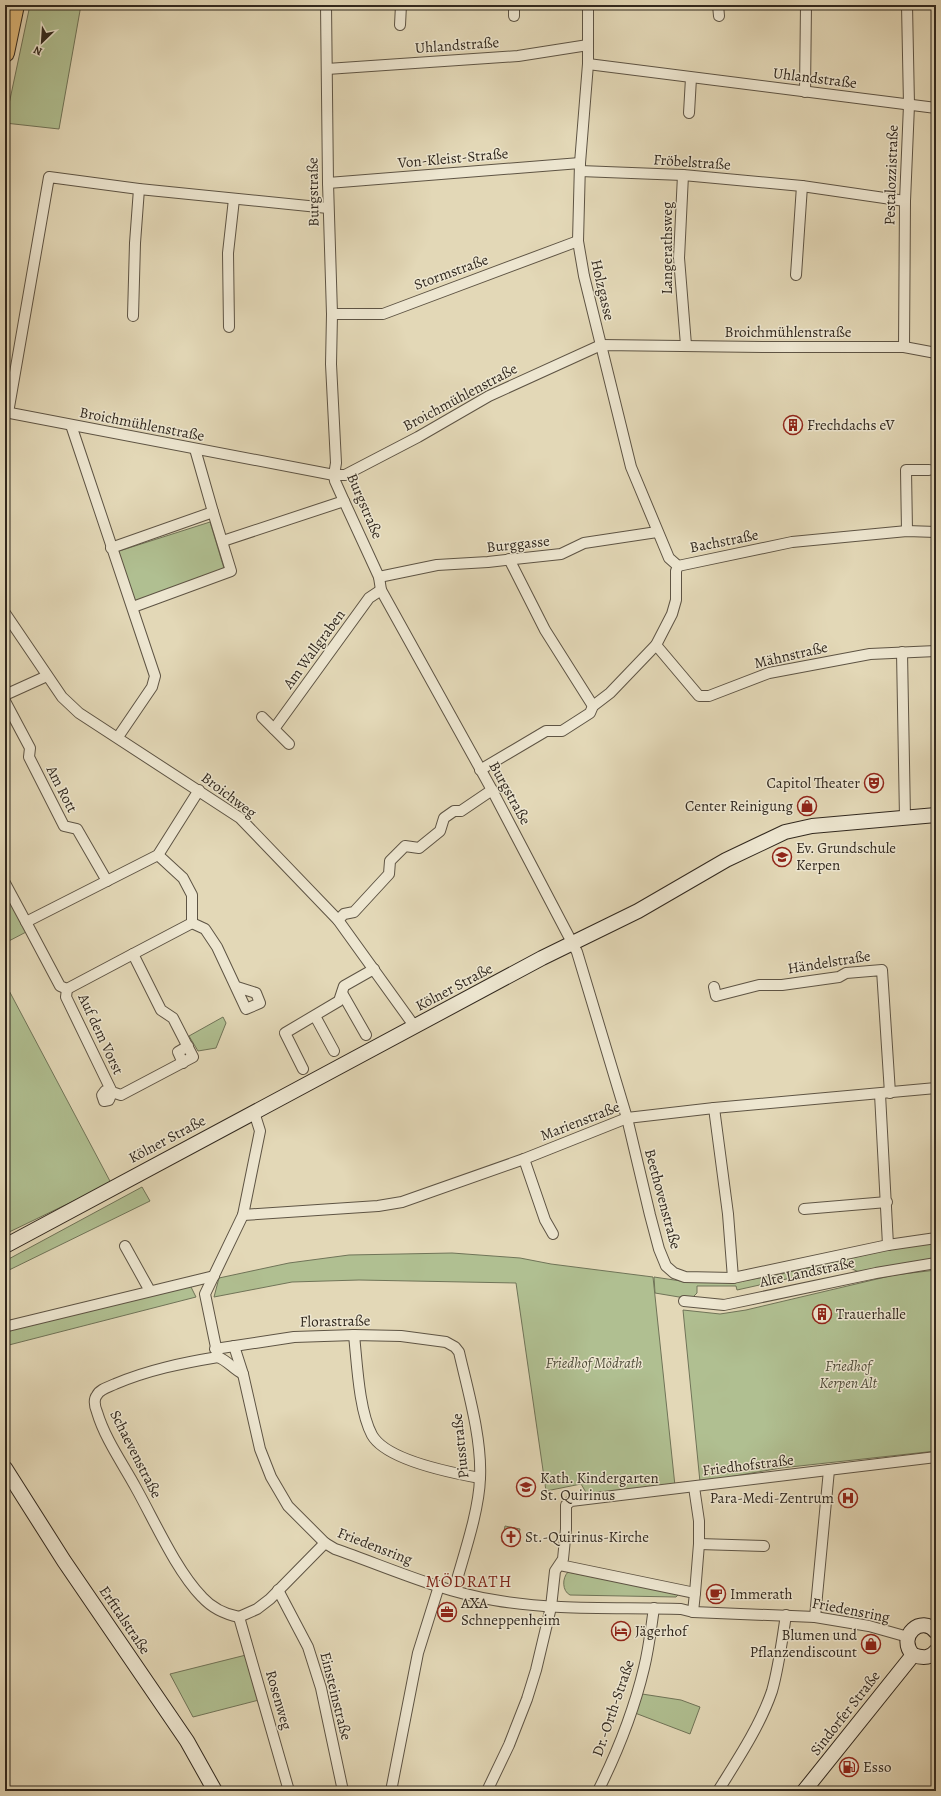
<svg xmlns="http://www.w3.org/2000/svg" width="941" height="1796" font-family="Alegreya,serif">
<style>
.green{fill:#b0bf91;stroke:#707458}
.lines{fill:none;stroke-linecap:round;stroke-linejoin:round}
.street-casing{stroke:#5e5444;stroke-width:12}
.secondary-casing{stroke:#31281e;stroke-width:16}
.highway-casing{stroke:#31281e;stroke-width:20}
.street{stroke:#ede6d0;stroke-width:10}
.secondary{stroke:#ede6d0;stroke-width:14}
.highway{stroke:#e2bc7c;stroke-width:18}
.labels{text-anchor:middle;dominant-baseline:central;stroke-width:3;stroke-linejoin:round;paint-order:stroke}
.street-label{font-size:15px;fill:#31281e;stroke:#ede6d0}
.poi-label{font-size:15px;fill:#31281e;stroke:#ede6d0;text-anchor:start}
.park-label{font-size:15px;font-style:italic;fill:#514e3b;stroke:#ede6d0}
.quarter-label{font-size:17px;letter-spacing:1px;fill:#7a1f14;stroke:#ede6d0}
</style>
<rect width="100%" height="100%" fill="#e3d8b7"/>
<filter id="stains"><feTurbulence type="fractalNoise" baseFrequency=".005" numOctaves="4"/><feColorMatrix values="0 0 0 0 .2 0 0 0 0 .09 0 0 0 0 .02 0 0 0 .5 -.17"/></filter>
<radialGradient id="worn" r=".72"><stop offset=".6" stop-color="#630" stop-opacity="0"/><stop offset="1" stop-color="#630" stop-opacity=".3"/></radialGradient>
<!-- green -->
<g class="green">
<path d="M30 5H81L59 129 5 123Z"/>
<path d="M210 522 226 575 136 608 116 552Z"/>
<path d="M5 886 28 931 5 943Z"/>
<path d="M5 983 111 1183 5 1234V1177L8 1180 5 1174Z"/>
<path d="M223 1017 226 1023 216 1048 198 1051 189 1036Z"/>
<path d="M142 1187 150 1201 5 1272V1261Z"/>
<path d="M936 1242V1259L859 1272 845 1266 737 1290 736 1286H697V1293L691 1299 655 1293 654 1277 681 1281 736 1282 781 1274 917 1243Z"/>
<path d="M452 1253 520 1258 551 1264 653 1277 675 1486 587 1494 581 1484 546 1491 516 1283 359 1280 292 1282 214 1297 219 1278 289 1263 349 1255Z"/>
<path d="M936 1270V1451L781 1468 700 1482 683 1310 720 1314 746 1310 894 1275Z"/>
<path d="M190 1285 196 1297 5 1346V1327Z"/>
<path d="M505 1526 520 1529 517 1545 502 1542Z"/>
<path d="M568 1572 678 1594V1595L676 1597 570 1595C562 1591 562 1578 568 1572Z"/>
<path d="M246 1655 259 1700 193 1717 170 1674Z"/>
<path d="M642 1694 681 1700 700 1707 690 1734 635 1713Z"/>
</g>
<g class="lines">
<!-- street casing -->
<g class="street-casing">
<g id="street">
<path d="M326 5 328 183 332 314 331 364 336 463 334 475 335 481 344 501 379 577 381 590 492 790 577 952 627 1118 650 1215 659 1249 666 1266 674 1273 685 1277 733 1278 888 1245 936 1238"/>
<path d="M514 5V16"/>
<path d="M588 5V64L580 163 578 241 584 276 631 467 669 558 678 566"/>
<path d="M718 5 719 16"/>
<path d="M400 25 401 5"/>
<path d="M588 64 936 108"/>
<path d="M327 69 518 56 588 45"/>
<path d="M805 92 806 5"/>
<path d="M689 113 691 78"/>
<path d="M580 171 683 175 802 186 905 201"/>
<path d="M683 175 679 258 686 345"/>
<path d="M328 183 580 163"/>
<path d="M796 275 802 186"/>
<path d="M332 314H383L578 241"/>
<path d="M133 316 135 243 139 189"/>
<path d="M229 327 228 253 234 199"/>
<path d="M904 347 905 201 909 105 907 5"/>
<path d="M5 412 334 475H345L418 437 489 396 601 345 762 347H904L936 353"/>
<path d="M8 413 49 177 139 189 328 208"/>
<path d="M71 425 155 676 152 687 118 737"/>
<path d="M195 449 213 512"/>
<path d="M907 531 906 470H929"/>
<path d="M223 541 344 501"/>
<path d="M111 548 213 512 231 571 133 607"/>
<path d="M509 559 545 630 593 706"/>
<path d="M379 577 437 565 488 562 561 554 584 543 657 532"/>
<path d="M5 613 62 697 79 713 240 818 338 920 415 1027"/>
<path d="M656 645 699 696H709L769 673 870 654 936 651"/>
<path d="M902 652 905 818"/>
<path d="M5 695 47 676"/>
<path d="M5 701 30 748 29 757 64 826 77 829 107 881"/>
<path d="M262 717 289 744"/>
<path d="M274 729 369 598 381 590"/>
<path d="M480 770 546 731H562L590 713 593 706 610 693 656 645 672 614 676 600V571L678 566 792 542 907 531 936 532"/>
<path d="M5 883 26 922"/>
<path d="M338 920 344 914 354 912 389 874 390 861 405 846 419 848 440 831 444 818 454 811H461L492 790"/>
<path d="M192 923 205 929 217 947 246 1009 260 1003 256 993 237 987"/>
<path d="M714 987 716 996 759 985H782L839 977 846 973 882 970 890 1093"/>
<path d="M67 989 66 997 112 1092 121 1095 193 1057 173 1018 161 1010 133 954 192 923V895L183 878 158 855"/>
<path d="M67 989 60 986 26 922 158 855 199 790"/>
<path d="M67 989 133 954"/>
<path d="M342 993 366 1035"/>
<path d="M315 1016 334 1051"/>
<path d="M183 1063 178 1052 188 1046"/>
<path d="M303 1069 285 1033 339 1001 344 986 374 969"/>
<path d="M105 1091 112 1092 109 1100 104 1101 102 1095Z"/>
<path d="M880 1094 888 1245"/>
<path d="M714 1108 728 1214 733 1278"/>
<path d="M524 1159 545 1220 553 1234"/>
<path d="M804 1209 887 1202"/>
<path d="M243 1215 378 1206 402 1202 524 1159 627 1118 714 1108 936 1088"/>
<path d="M125 1246 150 1291"/>
<path d="M684 1301 724 1305 876 1273 936 1263"/>
<path d="M8 1326 214 1276"/>
<path d="M354 1335C357 1363 359 1411 372 1435 386 1460 452 1473 480 1478"/>
<path d="M234 1346 243 1374 260 1449 271 1477 288 1506 325 1543"/>
<path d="M215 1349 294 1337 354 1335 401 1336 446 1342 455 1347 459 1352C468 1391 482 1439 480 1478 479 1512 463 1557 454 1590"/>
<path d="M218 1357C182 1363 148 1370 115 1384 109 1387 100 1389 97 1395 93 1400 95 1407 97 1412 105 1439 123 1464 136 1488 155 1522 176 1570 202 1597 212 1608 224 1614 239 1617"/>
<path d="M243 1374C233 1369 228 1361 218 1357L205 1294 243 1215 260 1131 254 1112"/>
<path d="M694 1487 699 1521V1544L695 1593"/>
<path d="M699 1544 764 1546"/>
<path d="M560 1565 695 1593 693 1612"/>
<path d="M278 1590 308 1647 321 1688 343 1791"/>
<path d="M239 1617 257 1609 270 1599 325 1543 335 1549C387 1567 439 1591 494 1600 556 1611 619 1607 681 1609L693 1612 815 1617 869 1626 908 1637"/>
<path d="M239 1617 289 1791"/>
<path d="M815 1617 829 1470"/>
<path d="M391 1791 418 1653 439 1586"/>
<path d="M487 1791 509 1745 527 1699 536 1670 551 1607 555 1571 563 1559 566 1529V1505L571 1501 936 1457"/>
<path d="M598 1791C617 1753 634 1710 644 1668 649 1648 651 1628 654 1608"/>
<path d="M718 1791C738 1759 760 1726 772 1691 779 1666 782 1640 786 1615"/>
</g>
</g>
<!-- secondary casing -->
<g class="secondary-casing">
<g id="secondary">
<path d="M5 1246 542 958 638 911 726 860 785 832 812 826 936 815"/>
<path d="M5 1468 64 1561 187 1741 215 1791"/>
<path d="M936 1632C922 1614 896 1636 913 1655 922 1658 930 1659 936 1651"/>
<path d="M804 1791 913 1655"/>
</g>
</g>
<!-- highway casing -->
<g class="highway-casing">
<path id="highway" d="M5 53 15 5"/>
</g>
<!-- street -->
<use href="#street" class="street"/>
<!-- secondary -->
<use href="#secondary" class="secondary"/>
<!-- highway -->
<use href="#highway" class="highway"/>
</g>
<!-- icons -->
<defs>
<g id="building-ring" transform="scale(1)"><circle r="9.5" fill="#ede6d0" stroke="#8f2418" stroke-width="1.5"/><path d="M-4-6H4V6H1V3H-1V6H-4ZM-2.5-4.3h1.7v1.8h-1.7ZM.8-4.3h1.7v1.8H.8ZM-2.5-1h1.7V.8h-1.7ZM.8-1h1.7V.8H.8Z" fill="#8f2418"/></g>
<g id="theatre-ring" transform="scale(1)"><circle r="9.5" fill="#ede6d0" stroke="#8f2418" stroke-width="1.5"/><path d="M-5-5.5Q0-4 5-5.5V0Q5 5 0 6Q-5 5-5 0ZM-3.3-2.5H-1v1.5H-3.3ZM1-2.5H3.3v1.5H1ZM-2.8 1Q0 5.5 2.8 1Z" fill="#8f2418"/></g>
<g id="shop-ring" transform="scale(1)"><circle r="9.5" fill="#ede6d0" stroke="#8f2418" stroke-width="1.5"/><path d="M-5-2.5h2.3a2.7 3.5 0 0 1 5.4 0H5L5.5 6h-11ZM-1.5-2.5h3a1.5 2.3 0 0 0-3 0Z" fill="#8f2418"/></g>
<g id="school-ring" transform="scale(1)"><circle r="9.5" fill="#ede6d0" stroke="#8f2418" stroke-width="1.5"/><path d="M0-5L7-2L0 1L-7-2ZM-4 1L0 2.5L4 1V4Q0 6-4 4Z" fill="#8f2418"/></g>
<g id="hospital-ring" transform="scale(1)"><circle r="9.5" fill="#ede6d0" stroke="#8f2418" stroke-width="1.5"/><path d="M-5-5h3v3.5h4V-5h3V5h-3V1.5h-4V5h-3Z" fill="#8f2418"/></g>
<g id="church-ring" transform="scale(1)"><circle r="9.5" fill="#ede6d0" stroke="#8f2418" stroke-width="1.5"/><path d="M-1.2-6h2.4v3.5h3.3v2.4h-3.3V6h-2.4V-.1h-3.3v-2.4h3.3Z" fill="#8f2418"/></g>
<g id="cafe-ring" transform="scale(1)"><circle r="9.5" fill="#ede6d0" stroke="#8f2418" stroke-width="1.5"/><path d="M-5.5-4.5H6V0H3Q3 3.5 0 3.5H-2.5Q-5.5 3.5-5.5 0ZM3-3.2v2h1.7v-2ZM-6 4.5H4V6H-6Z" fill="#8f2418"/></g>
<g id="office-ring" transform="scale(1)"><circle r="9.5" fill="#ede6d0" stroke="#8f2418" stroke-width="1.5"/><path d="M-6-3h4V-5.5h4V-3h4V5H-6ZM-1-4.5V-3h2v-1.5ZM-6 0V1H6V0Z" fill="#8f2418"/></g>
<g id="hotel-ring" transform="scale(1)"><circle r="9.5" fill="#ede6d0" stroke="#8f2418" stroke-width="1.5"/><path d="M-6-4.5h1.5V1H6V5H4.5V3h-9V5H-6ZM-4 0a1.8 1.8 0 1 1 3.6 0ZM.5 0V-2.5h3Q6-2.5 6 0Z" fill="#8f2418"/></g>
<g id="fuel-ring" transform="scale(1)"><circle r="9.5" fill="#ede6d0" stroke="#8f2418" stroke-width="1.5"/><path d="M-5.5-6h7V0h2V4h1.3V-2.5L3-4.5l.8-.8L6-3V5H2.5V1h-1V6h-7ZM-4.2-4.7v3.2H.2V-4.7Z" fill="#8f2418"/></g>
</defs>
<g fill-rule="evenodd">
<use href="#building-ring" x="793" y="425"/>
<use href="#theatre-ring" x="874" y="783"/>
<use href="#shop-ring" x="807" y="806"/>
<use href="#school-ring" x="782" y="857"/>
<use href="#building-ring" x="822" y="1314"/>
<use href="#school-ring" x="526" y="1487"/>
<use href="#hospital-ring" x="848" y="1498"/>
<use href="#church-ring" x="511" y="1537"/>
<use href="#cafe-ring" x="716" y="1594"/>
<use href="#office-ring" x="447" y="1612"/>
<use href="#hotel-ring" x="621" y="1631"/>
<use href="#shop-ring" x="871" y="1644"/>
<use href="#fuel-ring" x="849" y="1767"/>
</g>
<g class="labels">
<!-- street labels -->
<g class="street-label">
<text transform="translate(457 45) rotate(-4)">Uhlandstraße</text>
<text transform="translate(815 78) rotate(7)">Uhlandstraße</text>
<text transform="translate(453 158) rotate(-5)">Von-Kleist-Straße</text>
<text transform="translate(692 162) rotate(4)">Fröbelstraße</text>
<text transform="translate(891 175) rotate(-88)">Pestalozzistraße</text>
<text transform="translate(313 192) rotate(-91)">Burgstraße</text>
<text transform="translate(667 248) rotate(-90)">Langerathsweg</text>
<text transform="translate(451 272) rotate(-20)">Stormstraße</text>
<text transform="translate(603 290) rotate(77)">Holzgasse</text>
<text x="788" y="332">Broichmühlenstraße</text>
<text transform="translate(460 397) rotate(-28)">Broichmühlenstraße</text>
<text transform="translate(142 424) rotate(11)">Broichmühlenstraße</text>
<text transform="translate(365 506) rotate(67)">Burgstraße</text>
<text transform="translate(724 541) rotate(-11)">Bachstraße</text>
<text transform="translate(518 544) rotate(-6)">Burggasse</text>
<text transform="translate(314 649) rotate(-54)">Am Wallgraben</text>
<text transform="translate(791 655) rotate(-13)">Mähnstraße</text>
<text transform="translate(62 789) rotate(63)">Am Rott</text>
<text transform="translate(510 793) rotate(61)">Burgstraße</text>
<text transform="translate(229 795) rotate(37)">Broichweg</text>
<text transform="translate(829 962) rotate(-9)">Händelstraße</text>
<text transform="translate(454 987) rotate(-28)">Kölner Straße</text>
<text transform="translate(101 1034) rotate(65)">Auf dem Vorst</text>
<text transform="translate(580 1121) rotate(-21)">Marienstraße</text>
<text transform="translate(167 1139) rotate(-28)">Kölner Straße</text>
<text transform="translate(663 1199) rotate(75)">Beethovenstraße</text>
<text transform="translate(807 1272) rotate(-12)">Alte Landstraße</text>
<text transform="translate(335 1321) rotate(-1)">Florastraße</text>
<text transform="translate(460 1446) rotate(-96)">Piusstraße</text>
<text transform="translate(136 1454) rotate(63)">Schaevenstraße</text>
<text transform="translate(748 1465) rotate(-7)">Friedhofstraße</text>
<text transform="translate(375 1546) rotate(21)">Friedensring</text>
<text transform="translate(851 1610) rotate(11)">Friedensring</text>
<text transform="translate(125 1620) rotate(56)">Erfttalstraße</text>
<text transform="translate(336 1696) rotate(76)">Einsteinstraße</text>
<text transform="translate(279 1700) rotate(74)">Rosenweg</text>
<text transform="translate(613 1708) rotate(-71)">Dr.-Orth-Straße</text>
<text transform="translate(845 1713) rotate(-52)">Sindorfer Straße</text>
</g>
<!-- poi labels -->
<g class="poi-label">
<text x="807" y="425">Frechdachs eV</text>
<text x="860" y="783" text-anchor="end">Capitol Theater</text>
<text x="793" y="806" text-anchor="end">Center Reinigung</text>
<text x="796" y="848">Ev. Grundschule<tspan x="796" dy="17">Kerpen</tspan></text>
<text x="836" y="1314">Trauerhalle</text>
<text x="540" y="1478">Kath. Kindergarten<tspan x="540" dy="17">St. Quirinus</tspan></text>
<text x="834" y="1498" text-anchor="end">Para-Medi-Zentrum</text>
<text x="525" y="1537">St.-Quirinus-Kirche</text>
<text x="730" y="1594">Immerath</text>
<text x="461" y="1603">AXA<tspan x="461" dy="17">Schneppenheim</tspan></text>
<text x="635" y="1631">Jägerhof</text>
<text x="857" y="1635" text-anchor="end">Blumen und<tspan x="857" dy="17">Pflanzendiscount</tspan></text>
<text x="863" y="1767">Esso</text>
</g>
<!-- park labels -->
<g class="park-label">
<text x="594" y="1363">Friedhof Mödrath</text>
<text x="848" y="1366">Friedhof<tspan x="848" dy="17">Kerpen Alt</tspan></text>
</g>
<!-- quarter labels -->
<g class="quarter-label">
<text x="469" y="1581">MÖDRATH</text>
</g>
</g>
<!-- margin -->
<rect width="941" height="1796" fill="none" stroke="#e3d8b7" stroke-width="20"/>
<rect x="6" y="6" width="929" height="1784" fill="none" stroke="#31281e" stroke-width="2"/>
<rect x="10" y="10" width="921" height="1776" fill="none" stroke="#31281e"/>
<!-- north arrow -->
<g transform="translate(42 42) rotate(205)" stroke="#ede6d0" stroke-width="3" paint-order="stroke">
<path d="M0-3L7 15L0 10L-7 15Z" fill="#31281e"/>
<text y="-6" font-size="11" font-weight="bold" text-anchor="middle" fill="#31281e">N</text>
</g>
<rect width="100%" height="100%" filter="url(#stains)"/>
<rect width="100%" height="100%" fill="url(#worn)"/>
</svg>
